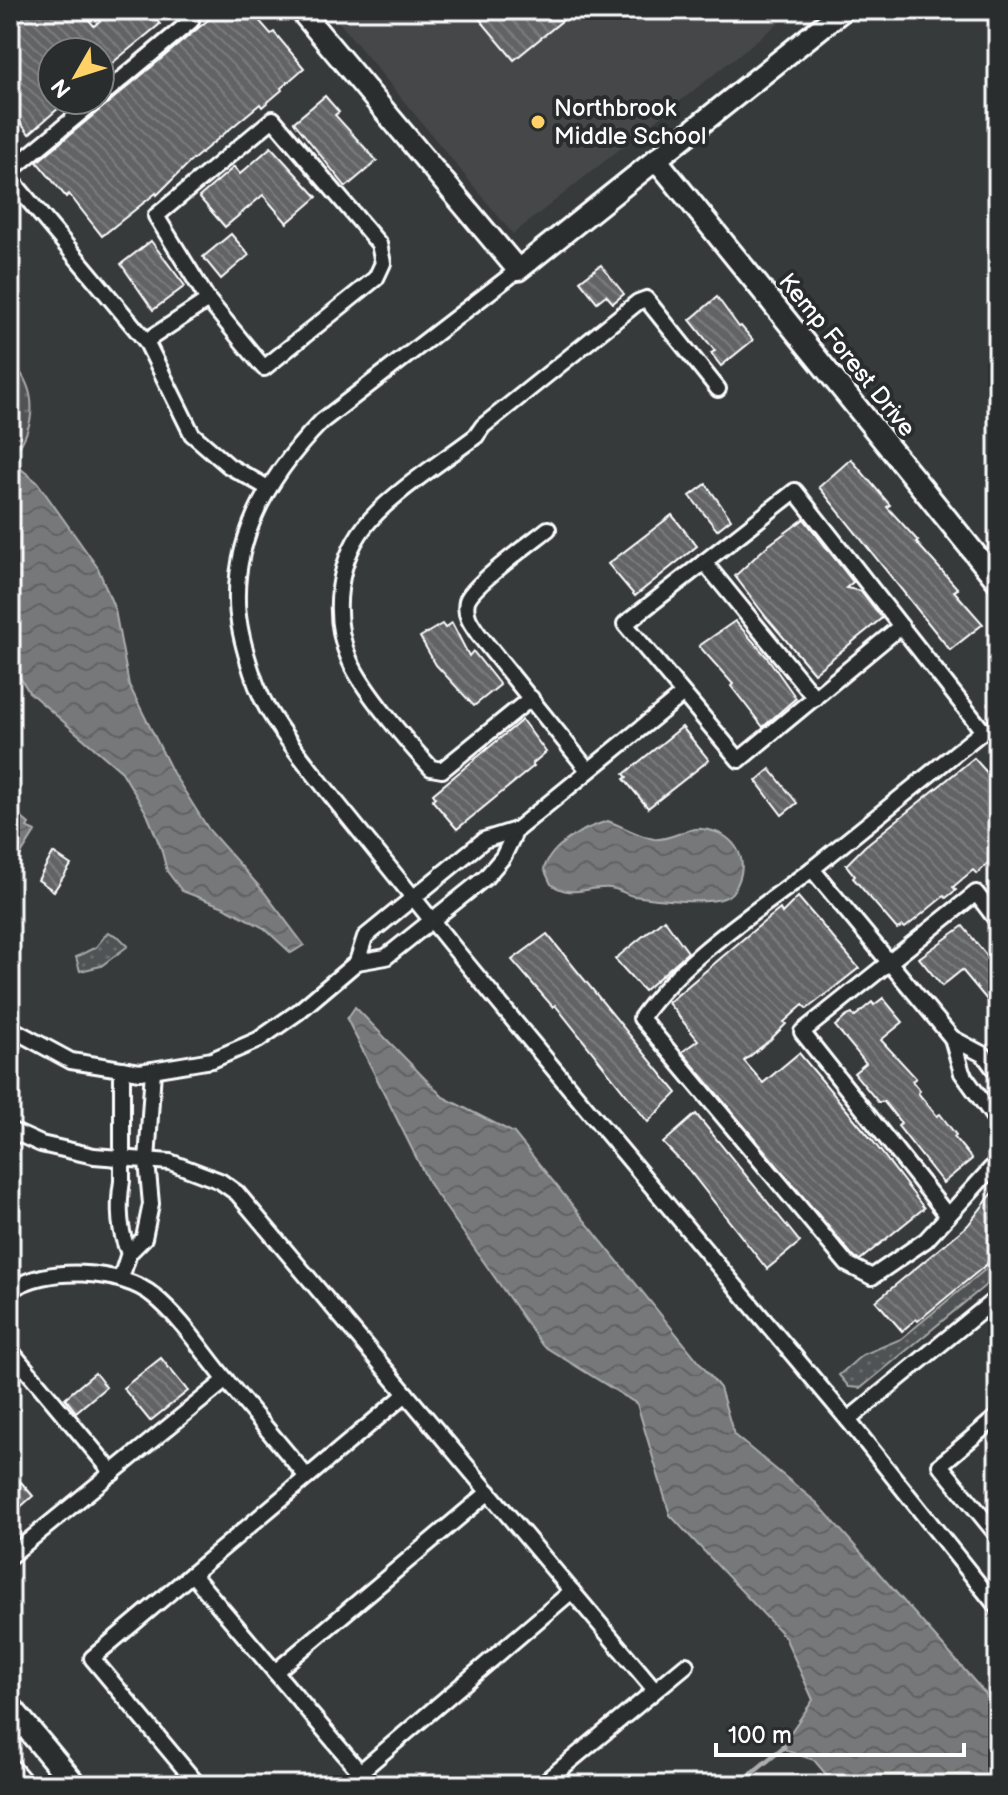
<svg xmlns="http://www.w3.org/2000/svg" width="1008" height="1795" font-family="'Balsamiq Sans',sans-serif">
<style>
.built{fill:#444748}
.grass{fill:url(#grass-dots);stroke:#a8a9aa;stroke-width:2}
.water{fill:url(#water-waves);stroke:#adaeaf;stroke-width:2}
.lines{fill:none;stroke-linecap:round;stroke-linejoin:round}
.stream{stroke:#adaeaf;stroke-width:5}
.building{fill:url(#building-back-hatch);stroke:#fff;stroke-width:2}
.street-casing{stroke:#fff;stroke-width:20}
.secondary-casing{stroke:#fff;stroke-width:26}
.primary-casing{stroke:#fff;stroke-width:28}
.street{stroke:#2a2d2e;stroke-width:14}
.secondary{stroke:#2a2d2e;stroke-width:20}
.primary{stroke:#2a2d2e;stroke-width:22}
.poi-dot{fill:#ffd166;stroke:#2a2d2e;stroke-width:3}
.labels{text-anchor:middle;dominant-baseline:central;stroke-width:8;stroke-linejoin:round;paint-order:stroke}
.poi-label{font-size:24px;fill:#fff;stroke:#2a2d2e;text-anchor:start}
.street-label{font-size:24px;fill:#fff;stroke:#2a2d2e}
</style>
<defs>
<pattern id="grass-dots" width="8" height="8" patternUnits="userSpaceOnUse" patternTransform="scale(2)"><rect width="8" height="8" fill="#505354"/><path d="M2 2h.1M6 6h.1" fill="none" stroke="#6a6d6e" stroke-width="1.8" stroke-linecap="round"/></pattern>
<pattern id="water-waves" width="16" height="10" patternUnits="userSpaceOnUse" patternTransform="scale(2)"><rect width="16" height="10" fill="#767879"/><path d="M0 5q4-4 8 0t8 0" fill="none" stroke="#616262"/></pattern>
<pattern id="building-back-hatch" width="6" height="6" patternUnits="userSpaceOnUse" patternTransform="scale(2)"><rect width="6" height="6" fill="#636465"/><path d="M-1 5l2 2M0 0l6 6M5-1l2 2" fill="none" stroke="#7a7b7c"/></pattern>
</defs>
<rect width="100%" height="100%" fill="#373a3b"/>
<filter id="ink" filterUnits="userSpaceOnUse"><feTurbulence type="fractalNoise" baseFrequency=".0125" numOctaves="2"/><feDisplacementMap in="SourceGraphic" scale="16" xChannelSelector="R" yChannelSelector="G"/><feConvolveMatrix kernelMatrix="1 2 1 2 8 2 1 2 1" color-interpolation-filters="sRGB"/></filter>
<g filter="url(#ink)">
<!-- built -->
<path class="built" d="M329 10H795L513 234Z"/>
<!-- grass -->
<g class="grass">
<path d="M10 360C35 385 38 415 20 446L10 436Z"/>
<path d="M108 932 119 937 128 946 101 966 80 971 76 957 96 947Z"/>
<path d="M998 1259V1275L861 1388 849 1387 839 1375 862 1355 901 1339Z"/>
</g>
<!-- water -->
<g class="water">
<path d="M10 460 37 482 98 568 115 610 129 685 173 773 209 830 264 892 304 945 291 953 264 928 224 907 182 891 167 871 161 848 147 814 122 772 29 692 10 661Z"/>
<path d="M10 808 29 824 27 827 35 832 12 869 10 867Z"/>
<path d="M608 821C622 826 639 836 654 839 670 841 686 827 702 829 732 832 751 856 737 885 735 890 730 896 724 898 706 905 653 899 633 896 625 894 619 889 610 888 587 886 571 899 551 884L544 869C551 844 584 828 608 821Z"/>
<path d="M355 1007 443 1097 514 1133 720 1388 734 1435 817 1503 998 1708V1785H835L814 1760 787 1751 782 1745 813 1700 785 1637 670 1515 637 1404 542 1345 430 1185 347 1019Z"/>
</g>
<g class="lines">
<!-- stream -->
<path class="stream" d="M738 1785 784 1747"/>
</g>
<!-- building -->
<g class="building">
<path d="M18 10H81L94 26 112 10H148L160 24 100 73V52H52V100H68L29 134 10 109V17Z"/>
<path d="M220 10H250L271 34 274 32 304 68 281 88 282 90 262 107 260 104 189 163 157 195 156 193 102 236 69 194 66 197 37 162Z"/>
<path d="M472 10H555L563 20 514 60Z"/>
<path d="M325 96 339 112 335 115 377 161 346 187 294 122Z"/>
<path d="M271 147 317 197 287 223 263 195 225 227 199 197 234 167 240 174Z"/>
<path d="M231 234 249 255 221 279 203 257Z"/>
<path d="M151 241 185 286 153 310 121 264Z"/>
<path d="M601 265 624 294 613 303 606 295 597 302 580 281Z"/>
<path d="M717 297 739 327 741 326 753 340 721 366 711 353 715 351 690 320Z"/>
<path d="M851 459 890 505 887 507 918 541 916 542 958 589 954 591 983 624 950 650 819 487Z"/>
<path d="M706 484 731 519 717 530 690 496Z"/>
<path d="M672 515 697 546 635 596 608 564Z"/>
<path d="M804 519 853 582 846 588 861 591 882 618 814 673 766 617 735 576 766 547Z"/>
<path d="M735 621 767 657 796 698 763 727 731 686 733 684 699 646Z"/>
<path d="M452 623 469 656 473 651 500 685 474 706 436 665 420 637 442 624 445 628Z"/>
<path d="M522 720 546 752 532 764 534 766 457 829 432 800 435 797 433 794Z"/>
<path d="M682 727 709 760 648 808 624 779 627 777 624 774Z"/>
<path d="M974 758 998 785V853L977 874 973 870 953 887 956 890 946 898 944 896 905 928 903 926 897 929 853 878 855 876 846 865 865 846Z"/>
<path d="M770 769 797 803 782 815 756 781Z"/>
<path d="M53 853 71 865 54 891 38 880Z"/>
<path d="M798 897 859 968 807 1009 803 1005 784 1022 786 1024 770 1040 744 1061 763 1083 799 1053 872 1140 924 1208 860 1260 853 1256 682 1052 698 1040 668 1003 749 934 780 909 782 913Z"/>
<path d="M664 919 688 952 644 991 615 959Z"/>
<path d="M963 926 991 961 998 955V1013L962 970 942 986 919 958Z"/>
<path d="M547 934 677 1093 648 1122 555 1005 553 1007 512 960Z"/>
<path d="M883 998 903 1022 881 1040 916 1078 912 1081 920 1091 918 1093 937 1116 940 1114 956 1135 954 1137 972 1159 943 1183 898 1126 901 1123 884 1102H878L854 1073 866 1063 835 1026 847 1016 852 1014 854 1017 872 1002 874 1005Z"/>
<path d="M696 1114 800 1242 767 1269 688 1169 663 1143Z"/>
<path d="M998 1186V1255L918 1321 916 1319 902 1331 876 1301 968 1225Z"/>
<path d="M161 1358 188 1391 150 1421 123 1388Z"/>
<path d="M95 1373 106 1387 76 1412 65 1398Z"/>
<path d="M21 1482 33 1496 10 1516V1490Z"/>
</g>
<g class="lines">
<!-- street casing -->
<g class="street-casing">
<g id="street">
<path d="M100 97 191 21 182 10"/>
<path d="M10 171 96 100"/>
<path d="M10 178 146 341 192 434 229 466 268 488"/>
<path d="M518 270 322 421C274 470 235 530 237 601 237 630 253 683 267 708 287 742 313 772 337 803 376 851 415 900 454 948 584 1107 716 1263 848 1420L998 1297"/>
<path d="M146 341 208 300 156 216 273 119 379 244 383 263 376 278 264 368 208 300"/>
<path d="M548 529C533 541 471 586 467 601 464 615 471 624 479 635L588 770"/>
<path d="M704 562 815 698"/>
<path d="M901 626 739 760 625 624 795 491 983 731"/>
<path d="M531 698 442 770 431 768C408 743 363 691 350 661 330 616 337 556 371 519 398 489 443 461 476 436L483 426 638 302 646 299 718 389"/>
<path d="M812 869C753 914 684 957 641 1018L847 1264 872 1277 926 1240 998 1161"/>
<path d="M357 962 386 957 486 877 503 857 516 830"/>
<path d="M10 1028 71 1061 140 1072 212 1060 258 1040 298 1012 357 962 365 937 484 840 516 830 683 694"/>
<path d="M952 1038 812 869 983 731 998 728"/>
<path d="M122 1069V1181C118 1206 118 1230 129 1253"/>
<path d="M998 1074 984 1055 952 1038 962 1073 998 1123"/>
<path d="M10 1130 41 1144 94 1156 170 1162 220 1181 237 1193 655 1690"/>
<path d="M948 1216 802 1032 976 893 998 922"/>
<path d="M121 1278 129 1253 144 1238 151 1204 147 1161 153 1070"/>
<path d="M10 1291C43 1265 122 1269 154 1296 182 1319 202 1351 225 1379 252 1412 280 1444 307 1477"/>
<path d="M10 1350 113 1473"/>
<path d="M998 1416 940 1465 998 1536"/>
<path d="M848 1420 998 1608"/>
<path d="M10 1556 226 1380"/>
<path d="M192 1574 371 1785"/>
<path d="M275 1672 489 1492"/>
<path d="M360 1772 572 1591"/>
<path d="M198 1785 92 1658 406 1394"/>
<path d="M541 1785 686 1665"/>
</g>
</g>
<!-- secondary casing -->
<g class="secondary-casing">
<g id="secondary">
<path d="M300 10 518 270 843 10"/>
<path d="M656 159 998 582"/>
</g>
</g>
<!-- primary casing -->
<g class="primary-casing">
<g id="primary">
<path d="M10 1707 75 1785"/>
<path d="M10 1771 22 1785"/>
</g>
</g>
<!-- street -->
<use href="#street" class="street"/>
<!-- secondary -->
<use href="#secondary" class="secondary"/>
<!-- primary -->
<use href="#primary" class="primary"/>
</g>
</g>
<!-- markers -->
<circle class="poi-dot" cx="538" cy="122" r="8"/>
<g class="labels">
<!-- poi labels -->
<g class="poi-label">
<text x="554" y="108">Northbrook<tspan x="554" dy="28">Middle School</tspan></text>
</g>
<!-- street labels -->
<g class="street-label">
<text transform="translate(847 355) rotate(51)">Kemp Forest Drive</text>
</g>
</g>
<!-- margin -->
<rect width="1008" height="1795" fill="none" stroke="#2a2d2e" stroke-width="40"/>
<rect x="20" y="20" width="968" height="1755" fill="none" stroke="#fff" stroke-width="3" filter="url(#ink)"/>
<!-- north arrow -->
<g transform="translate(76 76) rotate(231)"><circle r="38" fill="#2a2d2e" stroke="#7f8182" stroke-width="2"/>
<path d="M0-6L14 30L0 20L-14 30Z" fill="#ffd166"/>
<text y="-12" font-size="22" font-weight="bold" text-anchor="middle" fill="#ffffff">N</text>
</g>
<!-- scale -->
<path d="M716 1743v12h248v-12" fill="none" stroke="#ffffff" stroke-width="4"/>
<text x="728" y="1743" font-size="24" fill="#ffffff" stroke="#2a2d2e" stroke-width="6" paint-order="stroke">100 m</text>
</svg>
